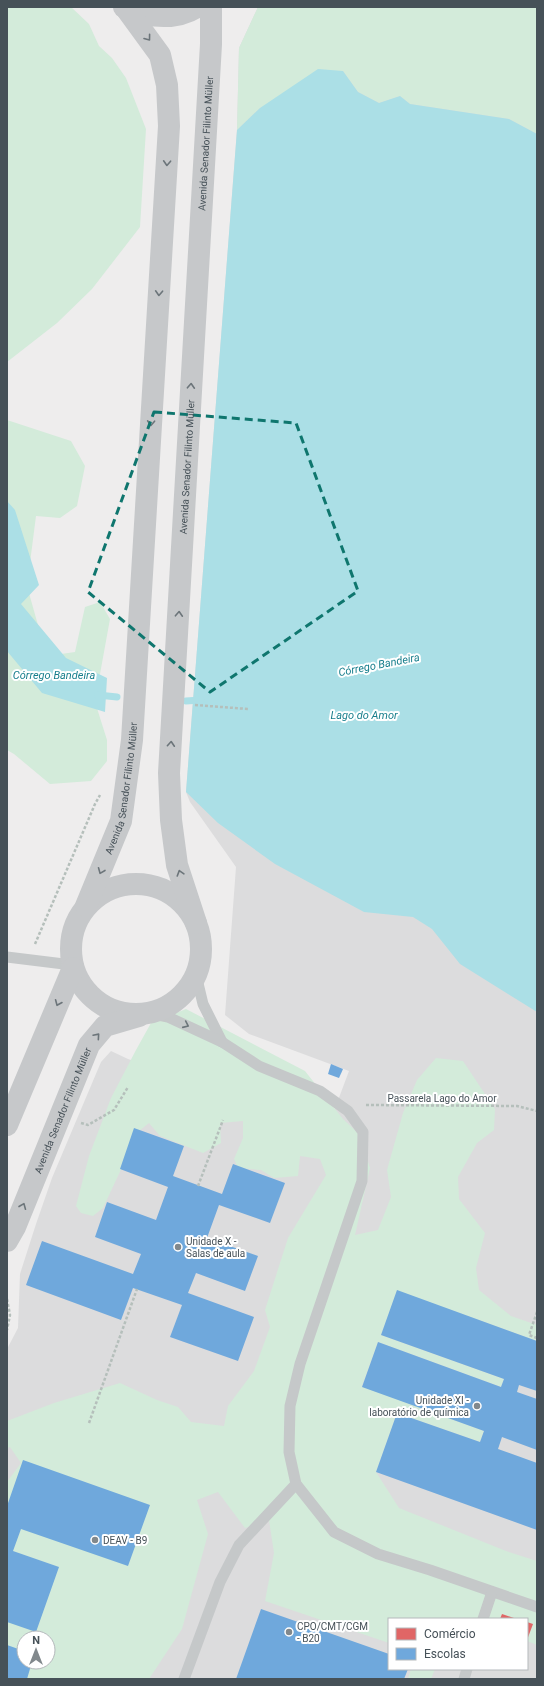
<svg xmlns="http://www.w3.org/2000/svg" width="544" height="1686" font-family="Roboto,sans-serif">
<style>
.education{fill:#dcdcdd;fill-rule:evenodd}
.green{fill:#d3ebda;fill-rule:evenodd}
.water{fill:#abdfe6}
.shops{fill:#e06666}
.schools{fill:#6fa8dc}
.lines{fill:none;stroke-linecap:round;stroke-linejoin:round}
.stream{stroke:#abdfe6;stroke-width:7}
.path{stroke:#b5bfbb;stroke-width:2.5;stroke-dasharray:3 2;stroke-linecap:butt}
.lane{stroke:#c5c8c9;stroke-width:11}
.secondary{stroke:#c6c8ca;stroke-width:22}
.oneway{stroke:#6c757a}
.marked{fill:none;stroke:#0f766e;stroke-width:3;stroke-dasharray:8 5;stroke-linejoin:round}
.poi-dot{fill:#81888c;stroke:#fff;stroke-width:1.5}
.labels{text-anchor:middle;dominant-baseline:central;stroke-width:4;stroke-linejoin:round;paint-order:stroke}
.street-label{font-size:10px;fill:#465158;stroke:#fff}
.poi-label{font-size:10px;fill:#465158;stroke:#fff;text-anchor:start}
.water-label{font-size:11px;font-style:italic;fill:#177e8c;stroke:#fff}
</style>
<rect width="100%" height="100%" fill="#eeeded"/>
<!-- education -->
<path class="education" d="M258 7H537V1679H7V1349L18 1328 20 1274 36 1224 52 1178 101 1062 111 1051 128 1059 328 1127 349 1071 249 1034 225 1015 236 867 190 802 186 792 237 130 239 48ZM389 1619H527V1669H389ZM24 1638H48V1662H24Z"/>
<!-- green -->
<g class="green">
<path d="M7 7H71L89 24 99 46 112 58 126 78 146 129 140 227 92 289 57 323 7 362Z"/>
<path d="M258 7H537V134L509 119 410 104 400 96 379 103 358 92 343 71 260 108 237 130 239 48Z"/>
<path d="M7 420 71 441 85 466 77 506 60 518 36 516 27 586 43 643 61 654 75 652 85 607 100 602 110 619 100 674 90 686 107 740V761L91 781 50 784 14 754 7 750Z"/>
<path d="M186 1009 305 1071 343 1119 359 1134 370 1168 355 1235 378 1230 391 1197 387 1170 403 1113 417 1080 436 1058 463 1061 495 1109 494 1130 477 1143 458 1177 459 1199 485 1233 476 1268 479 1290 511 1316 537 1325V1341L397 1291 381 1335 504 1379 501 1387 378 1342 362 1386 484 1431 480 1442 397 1413 376 1472 399 1508 506 1551 537 1561V1645L527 1641V1619L461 1618 460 1619H389V1643L265 1601 274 1553 269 1520 245 1528 218 1492 197 1500 208 1534 182 1629 149 1679H7V1482L21 1463 10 1447 7 1448V1421L54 1403 120 1383 157 1400 178 1407 191 1422 224 1426 228 1406 254 1371 270 1327 265 1310 288 1238 326 1175 320 1159 300 1156 298 1176 274 1178 261 1170 238 1168 234 1159 243 1138V1121L220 1123 221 1143 203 1153 160 1136 149 1123 139 1131 103 1208 93 1216 81 1213 76 1206 89 1156 111 1098 136 1050 151 1023ZM24 1638H48V1662H24Z"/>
<path d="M411 1669H435L431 1679H408Z"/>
</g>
<!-- water -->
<g class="water">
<path d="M318 69 343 71 358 92 379 103 400 96 410 104 509 119 537 134V1012L460 964 432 929 413 917 364 912 275 864 218 823 186 792 237 130 260 108Z"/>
<path d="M7 501 15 510 39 585 21 604 66 658 107 678 105 712 42 693 7 651Z"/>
</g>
<!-- shops -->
<g class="shops">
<path d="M502 1614 517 1619H500Z"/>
<path d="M527 1622 533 1624 527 1640Z"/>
</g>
<!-- schools -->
<g class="schools">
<path d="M331 1064 343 1069 339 1078 328 1074Z"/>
<path d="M134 1128 184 1146 173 1176 222 1194 233 1164 285 1183 270 1223 219 1205 207 1238 258 1256 245 1291 196 1273 188 1293 254 1317 238 1361 170 1337 182 1305 133 1288 121 1320 26 1285 42 1241 133 1274 141 1254 95 1237 107 1202 156 1220 168 1187 120 1169Z"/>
<path d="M397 1290 537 1341V1391L519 1385 517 1392 537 1399V1450L502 1437 498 1449 537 1463V1530L376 1472 397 1413 480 1442 484 1431 362 1387 378 1342 501 1387 504 1379 381 1335Z"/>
<path d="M23 1460 150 1505 128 1566 21 1529 13 1551 59 1567 36 1632 7 1622V1506Z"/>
<path d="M261 1609 389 1654V1669H408L404 1679H236Z"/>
<path d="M7 1645 24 1651V1662H32L27 1679H7Z"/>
</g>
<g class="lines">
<!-- stream -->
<g class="stream">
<path d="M98 695 117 697"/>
<path d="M186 701 201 700"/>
</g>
<!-- path -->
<g class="path">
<path d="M195 705 248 709"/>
<path d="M35 944 95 804 100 795"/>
<path d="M366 1105 517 1106 537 1111"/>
<path d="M81 1123 88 1125 114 1110 128 1087"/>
<path d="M198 1186 223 1120"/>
<path d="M7 1299 10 1315 7 1330"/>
<path d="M537 1312 529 1335 537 1338"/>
<path d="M89 1423 137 1289"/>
</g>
<!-- lane -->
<g class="lane">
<path d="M7 957 72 965"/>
<path d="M196 975 203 1004 222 1042"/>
<path d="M149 1013 168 1017 222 1042 259 1066 320 1091 348 1111 363 1132 362 1181 300 1364 290 1406 289 1452 296 1484 334 1532 378 1554 430 1570 537 1607"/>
<path d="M483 1619 492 1592"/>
<path d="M184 1679 220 1582 239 1545 296 1484"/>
<path d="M464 1679 467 1669"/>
</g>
<!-- secondary -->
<g class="secondary">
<path d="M124 7C148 17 174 21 197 7"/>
<circle cx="136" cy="949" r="65"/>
<path id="s1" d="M86 906 121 821 132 740 169 126 167 85 160 55 125 7"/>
<path id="s2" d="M196 923 177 865 171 820 169 773 211 44V7"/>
<path d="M7 1125 73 968"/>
<path id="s3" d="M7 1241 15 1227 89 1045 105 1026 139 1016"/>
</g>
</g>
<!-- one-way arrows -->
<defs><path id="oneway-chevron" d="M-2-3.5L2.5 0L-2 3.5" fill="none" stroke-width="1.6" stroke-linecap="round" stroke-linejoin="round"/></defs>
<g class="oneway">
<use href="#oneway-chevron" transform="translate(148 38) rotate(53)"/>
<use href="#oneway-chevron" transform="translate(167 163) rotate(93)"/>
<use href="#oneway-chevron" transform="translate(159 293) rotate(93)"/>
<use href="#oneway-chevron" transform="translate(191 386) rotate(-87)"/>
<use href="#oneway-chevron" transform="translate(151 423) rotate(93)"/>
<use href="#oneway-chevron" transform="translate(179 614) rotate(-87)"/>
<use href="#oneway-chevron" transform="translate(171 744) rotate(-86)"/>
<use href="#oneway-chevron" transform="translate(101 871) rotate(112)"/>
<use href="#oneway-chevron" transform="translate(180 873) rotate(-107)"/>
<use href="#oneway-chevron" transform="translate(58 1003) rotate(113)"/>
<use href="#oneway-chevron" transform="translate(186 1025) rotate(24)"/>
<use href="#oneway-chevron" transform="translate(97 1036) rotate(-49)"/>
<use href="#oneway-chevron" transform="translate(23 1206) rotate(-68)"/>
</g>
<!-- marked area -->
<path class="marked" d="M154 412 296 423 358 591 210 692 88 592Z"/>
<!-- markers -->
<g class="poi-dot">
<circle cx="178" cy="1247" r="4"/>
<circle cx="477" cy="1406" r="4"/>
<circle cx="95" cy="1540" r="4"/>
<circle cx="289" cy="1632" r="4"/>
</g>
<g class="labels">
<!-- street labels -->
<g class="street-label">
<text stroke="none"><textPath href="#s2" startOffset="784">Avenida Senador Filinto Müller</textPath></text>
<text stroke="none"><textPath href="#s2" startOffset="460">Avenida Senador Filinto Müller</textPath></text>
<text stroke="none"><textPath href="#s1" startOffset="124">Avenida Senador Filinto Müller</textPath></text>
<text x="442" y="1098">Passarela Lago do Amor</text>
<text stroke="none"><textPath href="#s3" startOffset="142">Avenida Senador Filinto Müller</textPath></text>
</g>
<!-- poi labels -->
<g class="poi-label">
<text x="186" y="1241">Unidade X -<tspan x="186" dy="12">Salas de aula</tspan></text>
<text x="469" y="1400" text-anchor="end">Unidade XI -<tspan x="469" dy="12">laboratório de química</tspan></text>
<text x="103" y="1540">DEAV - B9</text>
<text x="297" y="1626">CPO/CMT/CGM<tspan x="297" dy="12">- B20</tspan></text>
</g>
<!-- water labels -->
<g class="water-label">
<text transform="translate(379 665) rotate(-11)">Córrego Bandeira</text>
<text x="54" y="675">Córrego Bandeira</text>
<text x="364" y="715">Lago do Amor</text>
</g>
</g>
<!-- border -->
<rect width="544" height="1686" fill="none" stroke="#465158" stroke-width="16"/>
<!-- legend -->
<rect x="388" y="1618" width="140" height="52" fill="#ffffff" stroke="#b5b9bc"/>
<rect x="396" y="1628" width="20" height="12" fill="#e06666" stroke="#b5b9bc"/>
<text x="424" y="1638" font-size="12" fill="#465158">Comércio</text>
<rect x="396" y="1648" width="20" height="12" fill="#6fa8dc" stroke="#b5b9bc"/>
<text x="424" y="1658" font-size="12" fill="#465158">Escolas</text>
<!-- north arrow -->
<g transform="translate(36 1650)"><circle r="19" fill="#ffffff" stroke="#b5b9bc"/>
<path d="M0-3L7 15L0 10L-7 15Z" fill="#81888c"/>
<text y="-6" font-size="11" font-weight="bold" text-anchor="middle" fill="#465158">N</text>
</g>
</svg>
